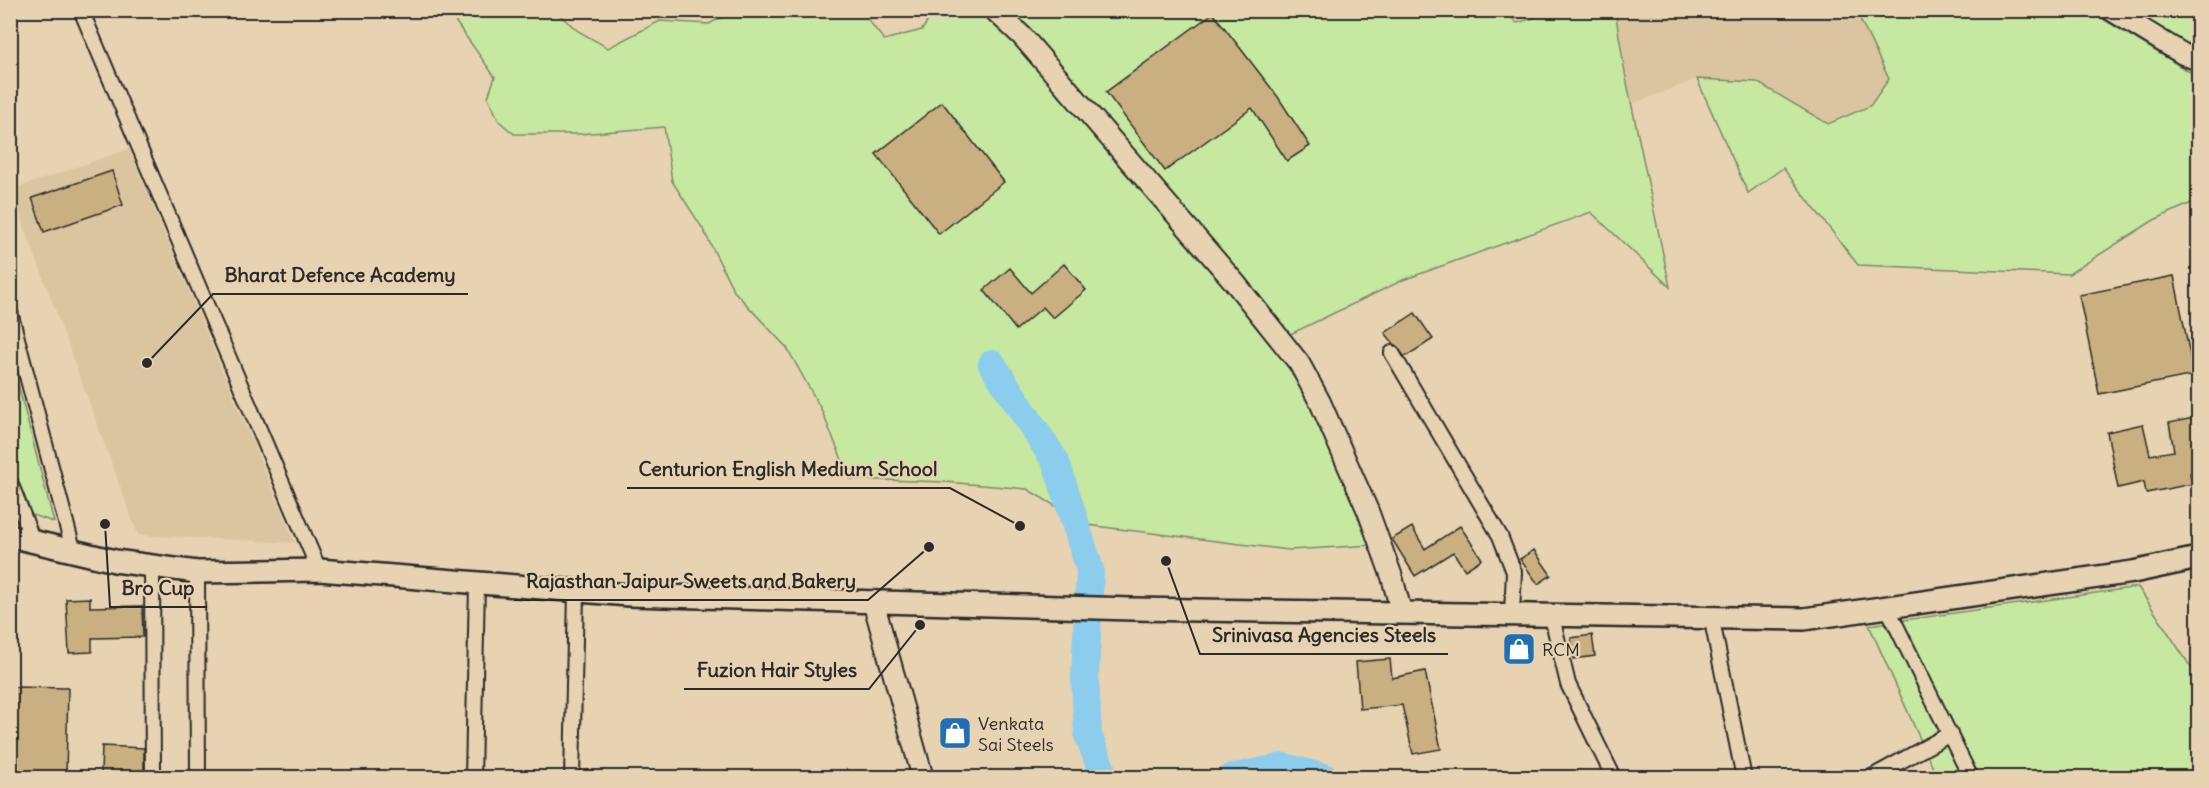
<svg xmlns="http://www.w3.org/2000/svg" width="2209" height="788" font-family="Delius,sans-serif">
<style>
.built{fill:#dac5a0}
.green{fill:#c7e8a0;stroke:#798a66;stroke-width:1.5}
.lines{fill:none;stroke-linecap:round;stroke-linejoin:round}
.river{stroke:#8ccced;stroke-width:28}
.building{fill:#cab080;stroke:#2b2b2b;stroke-width:1.5}
.street-casing{stroke:#2b2b2b;stroke-width:18}
.secondary-casing{stroke:#2b2b2b;stroke-width:24}
.primary-casing{stroke:#2b2b2b;stroke-width:26}
.street{stroke:#e7d2b1;stroke-width:14}
.secondary{stroke:#e7d2b1;stroke-width:20}
.primary{stroke:#e7d2b1;stroke-width:21}
.labels{text-anchor:middle;dominant-baseline:central;stroke-width:4.5;stroke-linejoin:round;paint-order:stroke}
.poi-label{font-size:18px;fill:#2b2b2b;stroke:#e7d2b1;text-anchor:start}
.leader{fill:none;stroke:#2b2b2b;stroke-width:2}
.callout-dot{fill:#2b2b2b;stroke:#e7d2b1;stroke-width:2}
.callout-label{font-size:20px;text-anchor:middle;font-weight:bold;fill:#2b2b2b;stroke:#e7d2b1;stroke-width:4.5;stroke-linejoin:round;paint-order:stroke}
</style>
<rect width="100%" height="100%" fill="#e7d2b1"/>
<filter id="ink" filterUnits="userSpaceOnUse"><feTurbulence type="fractalNoise" baseFrequency=".0167" numOctaves="2"/><feDisplacementMap in="SourceGraphic" scale="12" xChannelSelector="R" yChannelSelector="G"/><feConvolveMatrix kernelMatrix="1 2 1 2 8 2 1 2 1" color-interpolation-filters="sRGB"/></filter>
<g filter="url(#ink)">
<!-- built -->
<g class="built">
<path d="M1615 11H1856L1889 79 1870 106 1827 124 1757 82 1697 79 1632 104Z"/>
<path d="M129 149 295 543 138 535 11 190Z"/>
</g>
<!-- green -->
<g class="green">
<path d="M735 10 871 11 866 17 884 40 922 30 935 10H1504L1517 23 1557 11H1615L1626 78 1670 287 1591 212 1403 280 1286 336 1373 545 1289 550 1087 525 1027 489 946 482 850 479 821 409 787 348 734 291 703 229 672 181 664 127 579 134H514L499 121 488 97 495 77 448 11H555L578 31 608 48 660 21 709 24Z"/>
<path d="M1856 11H2090L2198 77V200L2154 220 2069 274 1858 265 1783 168 1748 193 1697 79 1757 82 1828 124 1870 106 1889 79Z"/>
<path d="M2125 11H2198V57Z"/>
<path d="M10 373 18 385 54 522 11 508Z"/>
<path d="M2138 587 2198 678V777H1937L1869 625Z"/>
</g>
<g class="lines">
<!-- river -->
<g class="river">
<path d="M992 364 1056 462 1090 570 1085 678 1088 735 1105 778"/>
<path d="M1231 778 1284 767 1326 778"/>
</g>
</g>
<!-- building -->
<g class="building">
<path d="M1213 13 1278 97 1310 146 1287 161 1252 108 1165 171 1106 92Z"/>
<path d="M942 102 1004 182 939 234 876 154Z"/>
<path d="M112 171 123 205 44 232 32 198Z"/>
<path d="M1064 264 1086 290 1053 318 1043 307 1016 330 984 290 1010 268 1031 293Z"/>
<path d="M2174 276 2194 375 2099 394 2079 295Z"/>
<path d="M1415 313 1433 339 1405 357 1385 333Z"/>
<path d="M2199 417V471L2190 473 2192 484 2146 493 2144 482 2118 488 2107 432 2143 424 2150 455 2174 451 2169 423Z"/>
<path d="M1460 526 1482 559 1465 570 1453 552 1415 576 1392 539 1412 527 1425 549Z"/>
<path d="M1534 550 1551 575 1538 584 1520 559Z"/>
<path d="M90 598V607L142 606 143 637 92 638V652L69 653 66 599Z"/>
<path d="M1592 635 1595 656 1574 659 1571 638Z"/>
<path d="M1390 659 1392 678 1425 671 1441 749 1413 754 1402 705 1360 709 1356 662Z"/>
<path d="M12 687 68 688 66 777H10Z"/>
<path d="M102 746 144 748V775L101 773Z"/>
</g>
<g class="lines">
<!-- street casing -->
<g class="street-casing">
<g id="street">
<path d="M81 10 319 570"/>
<path d="M10 312 73 549"/>
<path d="M1392 353 1500 536 1514 572 1512 613"/>
<path d="M10 482 33 541"/>
<path d="M152 566 153 778"/>
<path d="M197 572 198 778"/>
<path d="M1886 605 1971 778"/>
<path d="M1551 613 1568 684 1614 778"/>
<path d="M1711 616 1744 778"/>
<path d="M473 778 477 584"/>
<path d="M572 778 576 593"/>
<path d="M1870 778 1950 734"/>
</g>
</g>
<!-- secondary casing -->
<g class="secondary-casing">
<g id="secondary">
<path d="M994 10 1022 36 1236 284 1299 363 1320 402 1368 511 1392 577 1401 611"/>
<path d="M2111 10 2183 54 2198 60"/>
<path d="M873 601 923 778"/>
</g>
</g>
<!-- primary casing -->
<g class="primary-casing">
<path id="primary" d="M10 536 115 561 197 572 319 570 629 595 1132 609 1804 619 2133 572 2198 558"/>
</g>
<!-- street -->
<use href="#street" class="street"/>
<!-- secondary -->
<use href="#secondary" class="secondary"/>
<!-- primary -->
<use href="#primary" class="primary"/>
</g>
</g>
<!-- icons -->
<defs>
<g id="shop-square" transform="scale(1.725)"><rect x="-9" y="-9" width="18" height="18" rx="4" fill="#1f6fb2" stroke="#e7d2b1"/><path d="M-5-2.5h2.3a2.7 3.5 0 0 1 5.4 0H5L5.5 6h-11ZM-1.5-2.5h3a1.5 2.3 0 0 0-3 0Z" fill="#fff"/></g>
</defs>
<g fill-rule="evenodd">
<use href="#shop-square" x="1519" y="649"/>
<use href="#shop-square" x="955" y="733"/>
</g>
<g class="labels">
<!-- poi labels -->
<g class="poi-label">
<text x="1542" y="649">RCM</text>
<text x="978" y="723">Venkata<tspan x="978" dy="21">Sai Steels</tspan></text>
</g>
</g>
<!-- callouts -->
<path class="leader" d="M147 363L213 294H468M1020 526L950 488H627M929 547L868 600H514M105 524L110 607H207M1166 561L1200 654H1448M920 625L869 689H684"/>
<g class="callout-dot">
<circle cx="147" cy="363" r="6"/>
<circle cx="1020" cy="526" r="6"/>
<circle cx="929" cy="547" r="6"/>
<circle cx="105" cy="524" r="6"/>
<circle cx="1166" cy="561" r="6"/>
<circle cx="920" cy="625" r="6"/>
</g>
<g class="callout-label">
<text x="340" y="282">Bharat Defence Academy</text>
<text x="788" y="476">Centurion English Medium School</text>
<text x="691" y="588">Rajasthan Jaipur Sweets and Bakery</text>
<text x="158" y="595">Bro Cup</text>
<text x="1324" y="642">Srinivasa Agencies Steels</text>
<text x="777" y="677">Fuzion Hair Styles</text>
</g>
<!-- margin -->
<rect width="2209" height="788" fill="none" stroke="#e7d2b1" stroke-width="36"/>
<rect x="18" y="18" width="2173" height="752" fill="none" stroke="#2b2b2b" stroke-width="2" filter="url(#ink)"/>
</svg>
